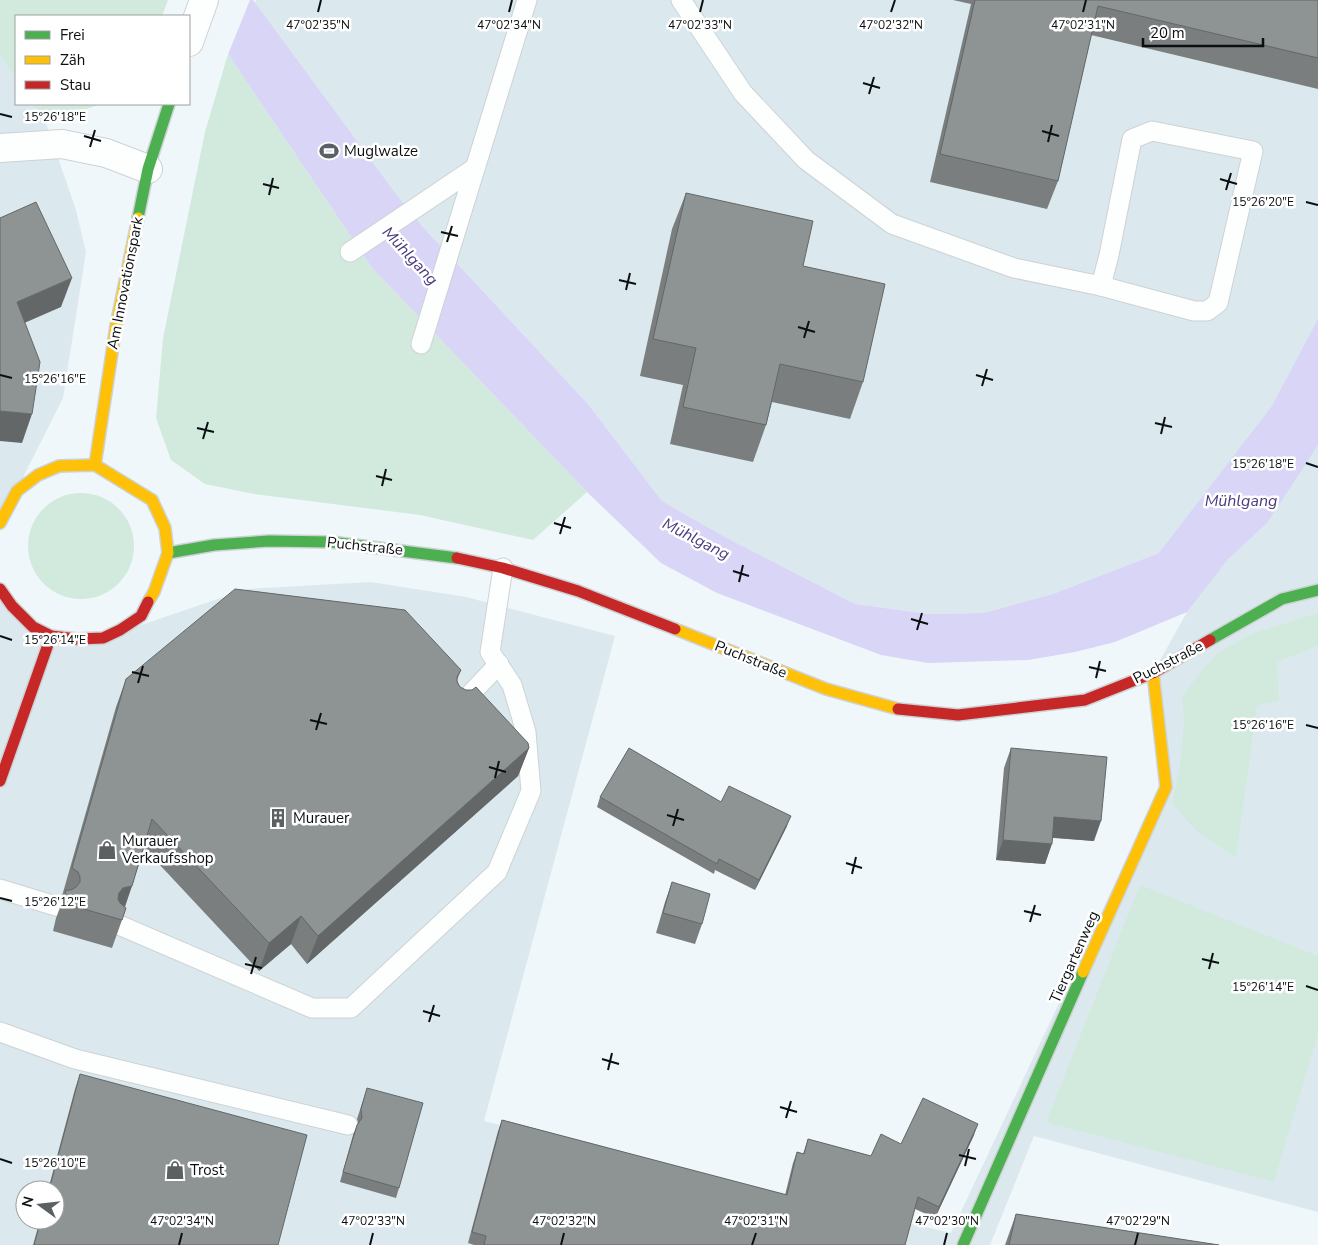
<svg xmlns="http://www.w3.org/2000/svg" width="1318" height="1245" font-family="'Nunito Sans',sans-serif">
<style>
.built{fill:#dbe9ee;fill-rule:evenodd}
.green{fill:#d1eadd}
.water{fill:#d8d5f7}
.pier{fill:#f0f7fa}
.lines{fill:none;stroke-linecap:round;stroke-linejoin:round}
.lane-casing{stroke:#cdd2d4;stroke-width:21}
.street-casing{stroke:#cdd2d4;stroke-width:30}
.fast-casing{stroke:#cdd2d4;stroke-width:14}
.slow-casing{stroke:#cdd2d4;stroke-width:14}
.jam-casing{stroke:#cdd2d4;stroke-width:14}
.lane{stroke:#fdfefe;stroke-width:19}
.street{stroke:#fdfefe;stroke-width:28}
.fast{stroke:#4caf50;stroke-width:11}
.slow{stroke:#ffc107;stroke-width:11}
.jam{stroke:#c62828;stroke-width:11}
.wall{fill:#7a7e7f}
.shaded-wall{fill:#636768}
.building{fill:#8e9394;stroke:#636768}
.ticks{fill:none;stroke:#0b0f11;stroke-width:2}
.labels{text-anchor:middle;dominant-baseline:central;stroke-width:5;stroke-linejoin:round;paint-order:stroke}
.poi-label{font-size:15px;fill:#0b0f11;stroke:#fff;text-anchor:start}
.street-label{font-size:15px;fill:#0b0f11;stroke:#fff}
.water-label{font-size:16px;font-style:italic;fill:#49387e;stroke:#fff}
.ticks-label{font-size:12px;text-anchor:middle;fill:#0b0f11;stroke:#fff;stroke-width:5;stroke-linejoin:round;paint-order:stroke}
</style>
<rect width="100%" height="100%" fill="#f0f7fa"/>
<!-- built -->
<g class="built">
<path d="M256 0H1318V1212L1034 1136 990 1245H0V588L51 636 103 638 247 589 371 582 466 597 615 636 484 1121 951 1233 1165 777 1153 673 1187 612 1159 553 1053 594 983 613 929 614 855 604 725 537 662 501 588 404 410 213 255 3ZM25 1190H55V1220H25Z"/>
<path d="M0 55 16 79V104H33L46 123 76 210 86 252 63 398 0 523Z"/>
</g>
<!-- green -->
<g class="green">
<path d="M0 0H168L162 16H16V79L0 55Z"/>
<path d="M228 54 372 268 587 492 533 540 420 515 254 494 205 484 171 460 156 418 163 338 205 132Z"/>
<path d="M33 104H101L46 123Z"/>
<circle cx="81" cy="546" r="53"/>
<path d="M1318 613V646L1277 662 1279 701 1257 705 1236 858 1195 829 1172 804 1180 764 1184 723 1182 697 1202 670 1217 654 1251 634Z"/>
<path d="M1140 885 1318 956V1033L1274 1182 1046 1122Z"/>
</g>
<!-- water -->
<path class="water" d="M194 0H253L399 198 422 226 588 404 662 501 725 537 855 604 929 614 983 613 1053 594 1159 553 1272 406 1318 319V445L1267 523 1228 559 1187 612 1115 642 1075 652 1028 660 928 663 881 655 717 593 661 563 587 492 372 268 228 54Z"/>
<!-- pier -->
<path class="pier" d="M192 0H250L227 57 192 1Z"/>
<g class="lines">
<!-- lane casing -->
<g class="lane-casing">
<g id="lane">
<path d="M681 0 743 93 806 160 892 224 1014 268 1101 286"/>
<path d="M1152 131 1253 151 1218 303 1207 311H1194L1101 286 1109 255 1132 139Z"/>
<path d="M350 252 475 168"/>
<path d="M421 344 527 0"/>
<path d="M460 705 499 664"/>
<path d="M0 889 59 907"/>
<path d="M119 925 312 1008H351L497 872 531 791 526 732 512 685 490 652 503 568"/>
<path d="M0 1032 75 1059 348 1125"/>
</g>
</g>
<!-- street casing -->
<g class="street-casing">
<g id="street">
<path d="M189 42 204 0"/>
<path d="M0 148 62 144 106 153 148 169"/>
</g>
</g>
<!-- fast casing -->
<g class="fast-casing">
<g id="fast">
<path d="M138 218 148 169 169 104"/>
<path d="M168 553 214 545 269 541 331 542 457 558"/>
<path d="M1210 640 1282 599 1318 590"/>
<path d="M963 1245 1083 972"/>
</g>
</g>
<!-- slow casing -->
<g class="slow-casing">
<g id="slow">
<path d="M95 465 116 326 138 218"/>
<path d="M0 523 17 491 38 475 59 466 95 465 152 500 165 528 168 553 154 592 148 602"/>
<path d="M675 629 826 689 898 709"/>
<path d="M1083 972 1166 787 1153 673"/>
</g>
</g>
<!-- jam casing -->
<g class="jam-casing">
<g id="jam">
<path d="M457 558 503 568 578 591 675 629"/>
<path d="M0 589 12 606 33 627 51 636 77 639 103 638 120 630 141 616 148 602"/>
<path d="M898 709 958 715 1085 700 1153 673 1210 640"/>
<path d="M0 781 51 636"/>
</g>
</g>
<!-- lane -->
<use href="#lane" class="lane"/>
<!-- street -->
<use href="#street" class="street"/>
<!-- fast -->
<use href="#fast" class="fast"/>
<!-- slow -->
<use href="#slow" class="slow"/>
<!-- jam -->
<use href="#jam" class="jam"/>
</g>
<!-- wall -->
<g class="wall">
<path d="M953 0H1318V89L1091 35 1058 181 1047 209 930 182 971 4Z"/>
<path d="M686 193 803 266 863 382 850 419 772 402 766 425 753 462 670 444 683 385 640 376 672 229Z"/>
<path d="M461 670 457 680 460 687 529 748 518 776 307 964 291 944 259 971 144 848 125 907 122 920 112 948 53 931 56 918 64 897 62 896 116 707 126 679Z"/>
<path d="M1011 748 1094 841 1053 838 1045 864 996 860 1004 768Z"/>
<path d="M600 797 721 802 787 826 755 890 715 870 714 874 597 807Z"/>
<path d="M672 882 702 924 695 944 656 933 665 902Z"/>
<path d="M80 1074 278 1245H33L40 1220H55V1190H48L75 1089Z"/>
<path d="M367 1088 399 1188 396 1198 340 1182 353 1135 358 1123 357 1119Z"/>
<path d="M502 1120 785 1195 793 1163 797 1152 803 1154 808 1139 871 1156 901 1144 974 1135 935 1218 915 1209 905 1245H474L468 1243 498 1131Z"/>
<path d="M1016 1214 1219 1245H1005Z"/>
</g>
<!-- shaded-wall -->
<g class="shaded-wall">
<path d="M72 278 61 307 6 331 17 302Z"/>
<path d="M0 411 32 414 22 443 0 441Z"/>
<path d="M529 748 518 776 307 964 318 936Z"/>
<path d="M791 816 787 826 755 890 759 880Z"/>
<path d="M1054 817 1101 821 1094 841 1047 837Z"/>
<path d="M1003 840 1052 844 1045 864 996 860Z"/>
<path d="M132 886 122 914 112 917 119 893 123 888Z"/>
<path d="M301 916 291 944 259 971 269 943Z"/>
<path d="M978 1124 974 1135 935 1218 939 1207Z"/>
</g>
<!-- building -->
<g class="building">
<path d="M975 0H1318V58L1098 6 1058 181 940 154Z"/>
<path d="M686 193 813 221 803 266 885 284 863 382 780 364 766 425 683 407 696 348 653 339Z"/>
<path d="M36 202 72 278 17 302 40 362 32 414 0 411V218Z"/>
<path d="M235 589 405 610 461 670 457 677V682L460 687 466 690H472L476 687 528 743 529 748 318 936 301 916 269 943 152 819 132 886 123 888 119 893 118 899 120 903 126 908 122 920 63 903 66 890H71L76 887 80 882V877L78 872 72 868 126 679Z"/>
<path d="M629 748 721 802 729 786 791 816 759 880 719 859 717 864 600 797Z"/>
<path d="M1011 748 1107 757 1101 821 1054 817 1052 844 1003 840Z"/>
<path d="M672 882 710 894 702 924 663 913Z"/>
<path d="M80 1074 307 1135 278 1245H34L41 1220H55V1190H49Z"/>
<path d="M367 1088 423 1103 399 1188 343 1172 357 1125 362 1118 361 1109Z"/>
<path d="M923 1098 978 1124 939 1207 918 1197 905 1245H484L486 1236 472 1232 502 1120 787 1195 797 1152 804 1154 808 1139 871 1156 881 1134 901 1144Z"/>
<path d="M1016 1214 1219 1245H1009Z"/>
</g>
<!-- ticks -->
<path class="ticks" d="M318 12 321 0M509 12 512 0M700 12 703 0M891 12 895 0M1083 12 1086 0M863 83 880 88M869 94 874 77M0 114 12 117M1042 131 1059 136M84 136 101 141M1048 142 1052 125M90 147 95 130M1220 179 1237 184M263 184 279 188M1226 190 1231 173M269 195 273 178M1306 202 1318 205M441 232 458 236M447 242 452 226M619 280 636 284M626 290 630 273M798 327 815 332M804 338 809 321M0 375 12 378M976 375 993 380M982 386 987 369M1155 423 1172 427M197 428 214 432M1161 434 1165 417M203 439 208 422M1306 463 1318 467M376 476 392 480M382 486 386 469M554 523 571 528M560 534 565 517M733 571 749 576M739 582 743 565M911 619 928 624M917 630 922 613M0 636 12 640M1089 667 1106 671M132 672 149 676M1096 678 1100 661M138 683 143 666M310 720 327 724M1306 725 1318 728M316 730 321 713M489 767 506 772M495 778 499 761M667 815 684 820M673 826 678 809M846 863 862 868M852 874 856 857M0 898 12 901M1024 911 1041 915M1030 922 1035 905M1202 959 1219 963M245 964 262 968M1209 969 1213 953M251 974 256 957M1306 986 1318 990M423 1011 440 1016M429 1022 434 1005M602 1059 619 1064M608 1070 612 1053M780 1107 797 1112M786 1118 791 1101M959 1155 976 1159M0 1159 12 1163M965 1166 969 1149M179 1245 182 1233M370 1245 373 1233M561 1245 564 1233M752 1245 756 1233M944 1245 947 1233M1135 1245 1138 1233"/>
<!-- icons -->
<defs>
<g id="stadium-bare" transform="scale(1.5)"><path d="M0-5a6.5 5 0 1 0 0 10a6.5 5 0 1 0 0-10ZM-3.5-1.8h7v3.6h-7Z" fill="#5b6063" stroke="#fff" stroke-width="2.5" paint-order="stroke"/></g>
<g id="building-bare" transform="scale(1.5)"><path d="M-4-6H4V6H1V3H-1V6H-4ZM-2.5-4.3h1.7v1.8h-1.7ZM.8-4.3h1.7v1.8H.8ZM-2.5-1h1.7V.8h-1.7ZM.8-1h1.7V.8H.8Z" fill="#5b6063" stroke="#fff" stroke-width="2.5" paint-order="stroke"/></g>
<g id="shop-bare" transform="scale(1.5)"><path d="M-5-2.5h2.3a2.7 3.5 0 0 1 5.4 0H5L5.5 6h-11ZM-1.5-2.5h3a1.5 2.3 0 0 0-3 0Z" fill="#5b6063" stroke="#fff" stroke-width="2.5" paint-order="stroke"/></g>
</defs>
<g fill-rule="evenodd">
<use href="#stadium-bare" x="329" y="151"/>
<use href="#building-bare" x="278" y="818"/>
<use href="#shop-bare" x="107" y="850"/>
<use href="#shop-bare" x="175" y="1170"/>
</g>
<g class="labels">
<!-- poi labels -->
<g class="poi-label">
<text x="344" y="151">Muglwalze</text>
<text x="293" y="818">Murauer</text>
<text x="122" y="841">Murauer<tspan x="122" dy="17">Verkaufsshop</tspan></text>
<text x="190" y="1170">Trost</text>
</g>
<!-- street labels -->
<g class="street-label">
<text transform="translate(125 283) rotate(-79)">Am Innovationspark</text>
<text transform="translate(365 546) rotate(6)">Puchstraße</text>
<text transform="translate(751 659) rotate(22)">Puchstraße</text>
<text transform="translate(1168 662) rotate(-27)">Puchstraße</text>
<text transform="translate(1074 957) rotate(-66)">Tiergartenweg</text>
</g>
<!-- water labels -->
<g class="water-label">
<text transform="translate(410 256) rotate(47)">Mühlgang</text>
<text x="1241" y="501">Mühlgang</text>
<text transform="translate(696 539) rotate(27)">Mühlgang</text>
</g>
</g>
<g class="ticks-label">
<text x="318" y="29">47°02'35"N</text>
<text x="509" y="29">47°02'34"N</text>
<text x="700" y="29">47°02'33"N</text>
<text x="891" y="29">47°02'32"N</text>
<text x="1083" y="29">47°02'31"N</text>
<text x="55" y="121">15°26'18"E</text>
<text x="1263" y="206">15°26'20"E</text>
<text x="55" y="383">15°26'16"E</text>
<text x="1263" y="468">15°26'18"E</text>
<text x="55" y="644">15°26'14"E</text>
<text x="1263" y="729">15°26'16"E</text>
<text x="55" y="906">15°26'12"E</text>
<text x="1263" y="991">15°26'14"E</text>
<text x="55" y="1167">15°26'10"E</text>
<text x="182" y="1225">47°02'34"N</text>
<text x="373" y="1225">47°02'33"N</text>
<text x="564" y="1225">47°02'32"N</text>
<text x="756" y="1225">47°02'31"N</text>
<text x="947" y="1225">47°02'30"N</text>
<text x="1138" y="1225">47°02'29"N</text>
</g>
<!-- legend -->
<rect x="15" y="15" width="175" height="90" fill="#ffffff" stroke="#9d9fa0"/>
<rect x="25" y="31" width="25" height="8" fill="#4caf50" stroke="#9d9fa0"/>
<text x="60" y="40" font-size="15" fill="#0b0f11">Frei</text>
<rect x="25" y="56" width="25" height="8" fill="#ffc107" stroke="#9d9fa0"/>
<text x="60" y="65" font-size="15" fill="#0b0f11">Zäh</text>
<rect x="25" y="81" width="25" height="8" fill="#c62828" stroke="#9d9fa0"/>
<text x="60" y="90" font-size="15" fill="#0b0f11">Stau</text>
<!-- north arrow -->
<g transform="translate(40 1205) rotate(285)"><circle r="24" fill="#ffffff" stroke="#9d9fa0"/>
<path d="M0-4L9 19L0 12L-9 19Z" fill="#5b6063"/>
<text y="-8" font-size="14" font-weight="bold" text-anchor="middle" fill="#0b0f11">N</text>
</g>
<!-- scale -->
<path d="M1143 38v8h120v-8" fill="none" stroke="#0b0f11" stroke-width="2.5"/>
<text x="1150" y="38" font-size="15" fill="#0b0f11" stroke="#ffffff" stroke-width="4" paint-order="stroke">20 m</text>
</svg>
